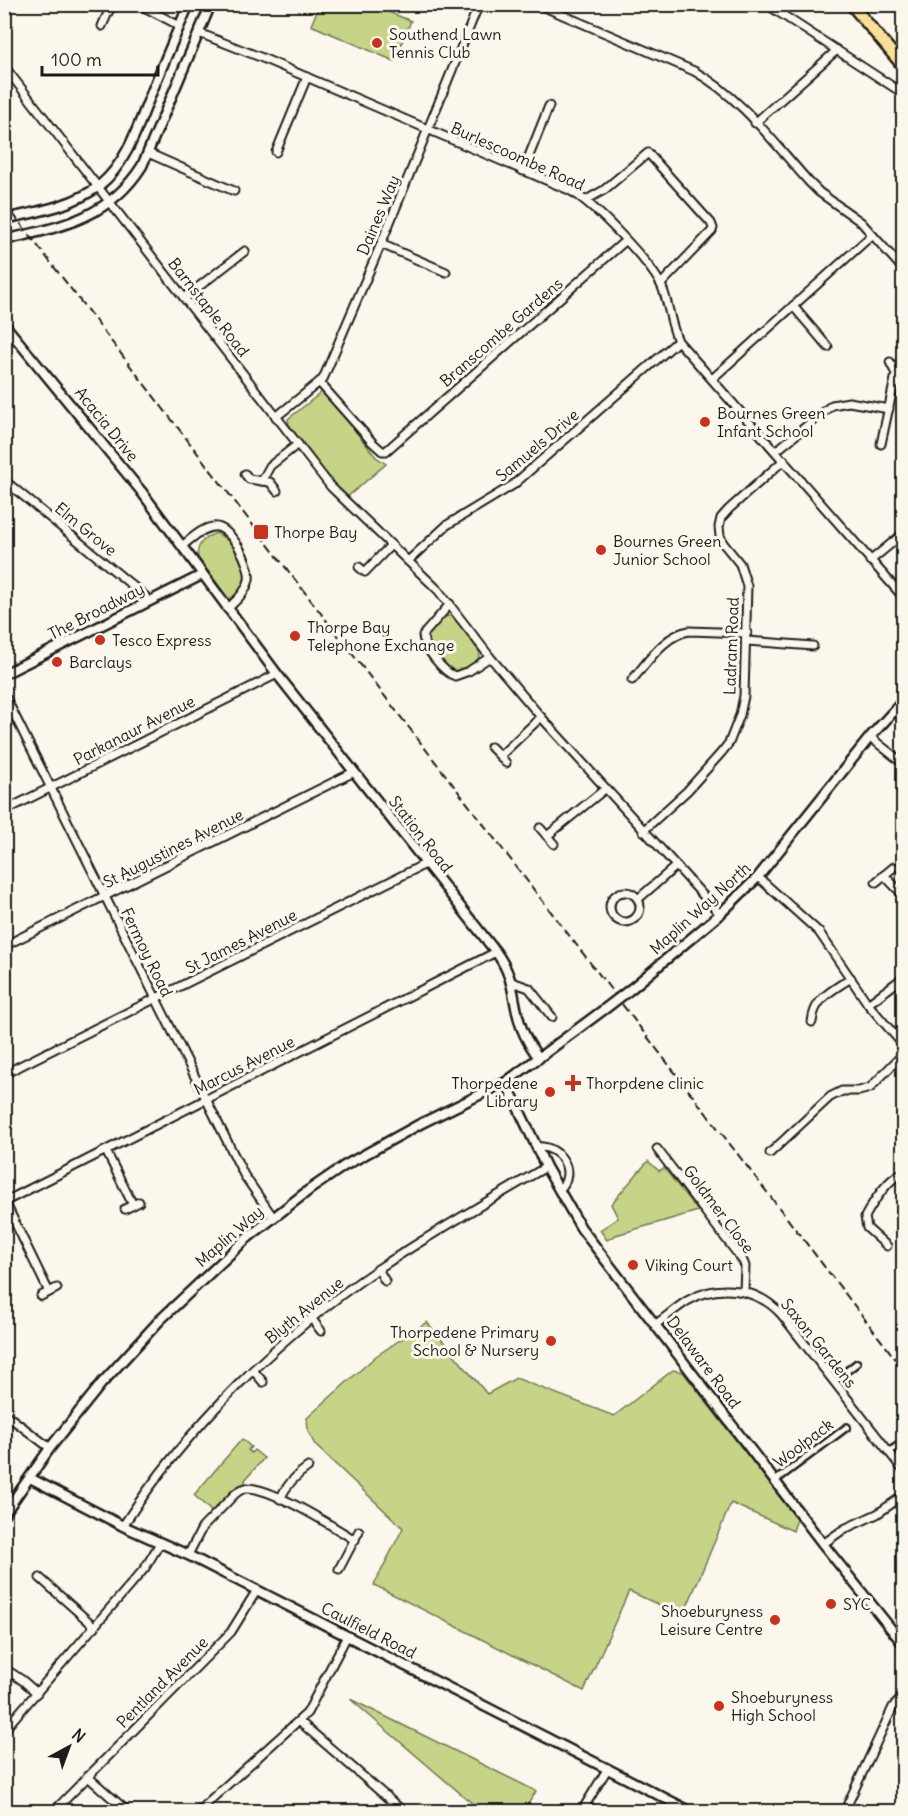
<svg xmlns="http://www.w3.org/2000/svg" width="908" height="1816" font-family="Delius,sans-serif">
<style>
.green{fill:#c5d487;stroke:#707852;stroke-width:1.5}
.lines{fill:none;stroke-linecap:round;stroke-linejoin:round}
.pedestrian-casing{stroke:#1c1c1c;stroke-width:10}
.minor-casing{stroke:#1c1c1c;stroke-width:11}
.tertiary-casing{stroke:#1c1c1c;stroke-width:13}
.primary-casing{stroke:#1c1c1c;stroke-width:15}
.pedestrian{stroke:#fbf7ec;stroke-width:5}
.minor{stroke:#fbf7ec;stroke-width:7}
.tertiary{stroke:#fbf7ec;stroke-width:8}
.primary{stroke:#fadf96;stroke-width:10}
.rail{stroke:#1c1c1c;stroke-width:2;stroke-dasharray:9 4.5;stroke-linecap:butt}
.tertiary-bridge-casing{stroke:#1c1c1c;stroke-width:13;stroke-linecap:butt}
.tertiary-bridge{stroke:#fbf7ec;stroke-width:8}
.poi-dot{fill:#c8321e;stroke:#fbf7ec;stroke-width:2}
.labels{text-anchor:middle;dominant-baseline:central;stroke-width:6;stroke-linejoin:round;paint-order:stroke}
.poi-label{font-size:16px;fill:#1c1c1c;stroke:#fbf7ec;text-anchor:start}
.street-label{font-size:16px;fill:#1c1c1c;stroke:#fbf7ec}
</style>
<rect width="100%" height="100%" fill="#fbf7ec"/>
<filter id="ink" filterUnits="userSpaceOnUse"><feTurbulence type="fractalNoise" baseFrequency=".0167" numOctaves="2"/><feDisplacementMap in="SourceGraphic" scale="12" xChannelSelector="R" yChannelSelector="G"/><feConvolveMatrix kernelMatrix="1 2 1 2 8 2 1 2 1" color-interpolation-filters="sRGB"/></filter>
<g filter="url(#ink)">
<!-- green -->
<g class="green">
<path d="M320 4 371 5 411 21 394 61 311 25Z"/>
<path d="M323 391 376 457 386 464 346 498 340 493 289 425 288 419Z"/>
<path d="M216 533C227 538 242 553 245 565 247 571 246 578 246 584L231 602 198 558C195 545 205 537 216 533Z"/>
<path d="M448 616H453L457 620 480 653 477 662 461 672H452L426 642C426 631 437 618 448 616Z"/>
<path d="M648 1161 659 1171 664 1168 698 1211 616 1235 607 1240 600 1230 618 1218 611 1204Z"/>
<path d="M427 1322 487 1394 516 1378 614 1416 673 1370 683 1372 797 1519 793 1531 731 1503 683 1616 629 1591 584 1691 374 1585 403 1528 315 1445 308 1431 307 1418 376 1356Z"/>
<path d="M242 1439 251 1447 248 1450 251 1453 254 1450 264 1458 245 1480 246 1485 236 1489 212 1512 194 1495Z"/>
<path d="M350 1699 536 1791 524 1811H481Z"/>
</g>
<g class="lines">
<!-- pedestrian casing -->
<g class="pedestrian-casing">
<g id="pedestrian">
<path d="M834 1381 857 1363"/>
<path d="M889 1452 904 1441"/>
<path d="M775 1481 847 1427"/>
</g>
</g>
<!-- minor casing -->
<g class="minor-casing">
<g id="minor">
<path d="M138 4 180 26"/>
<path d="M537 4 694 71C741 97 774 143 809 182L819 192 861 222 904 270"/>
<path d="M766 4 904 94"/>
<path d="M102 26 112 4"/>
<path d="M199 33 260 57 569 190C592 201 652 264 662 287 669 304 670 323 678 341L904 598"/>
<path d="M4 66 331 487 438 590 490 657 541 717 720 914"/>
<path d="M755 123 837 50"/>
<path d="M276 152 307 77"/>
<path d="M148 153 234 191"/>
<path d="M523 171 549 106"/>
<path d="M586 200 604 190 648 153 711 223 713 228 712 231 661 284"/>
<path d="M381 244 446 272"/>
<path d="M184 298 245 251"/>
<path d="M793 306 828 347"/>
<path d="M712 379 872 235"/>
<path d="M895 381 904 387"/>
<path d="M319 382 372 442 382 451H386L625 241"/>
<path d="M276 417 323 379 381 244 479 4"/>
<path d="M881 444 896 374 890 362"/>
<path d="M776 451 832 405 849 402 889 409"/>
<path d="M245 474 249 479 262 481"/>
<path d="M4 480 145 596 148 602"/>
<path d="M277 491 270 482 262 481 270 466 298 444"/>
<path d="M182 546C191 539 202 528 213 527 230 524 252 565 249 580 246 592 236 601 227 609"/>
<path d="M408 561 447 525 513 485 678 341"/>
<path d="M870 561 904 533"/>
<path d="M359 567 365 572 391 545"/>
<path d="M450 604 423 635C423 647 444 673 455 676L469 671 490 657"/>
<path d="M747 641 813 646"/>
<path d="M632 680C648 662 664 635 689 631L747 633"/>
<path d="M4 694 244 1175 273 1217"/>
<path d="M870 737 904 764"/>
<path d="M491 747 500 756"/>
<path d="M506 763 500 756 541 717"/>
<path d="M4 811 277 674"/>
<path d="M540 828 547 836"/>
<path d="M643 831 687 791 721 753 729 743 740 715 744 696 747 586 740 564 723 543 720 536 719 527 721 518 729 509 784 460"/>
<path d="M554 844 547 836 605 789"/>
<path d="M884 875 904 896"/>
<path d="M758 877 819 932 868 1004 904 1046"/>
<path d="M876 882 894 867"/>
<circle cx="625" cy="907" r="15"/>
<path d="M638 899 675 867"/>
<path d="M4 946 354 772"/>
<path d="M512 982 529 988 552 1017"/>
<path d="M868 1004 904 977"/>
<path d="M812 1022C814 998 833 990 851 978"/>
<path d="M4 1074 425 864"/>
<path d="M536 1147C560 1144 578 1173 559 1190"/>
<path d="M657 1149 743 1261 745 1266 744 1291"/>
<path d="M106 1151 133 1205 139 1202"/>
<path d="M770 1153 830 1097 842 1091H859L870 1088 904 1053"/>
<path d="M4 1202 496 952"/>
<path d="M5 1202 49 1292 57 1288"/>
<path d="M125 1209 133 1205"/>
<path d="M887 1246 867 1228 865 1217C872 1204 889 1176 904 1173"/>
<path d="M378 1269 385 1281"/>
<path d="M41 1296 49 1292"/>
<path d="M312 1319 321 1331"/>
<path d="M656 1324C666 1317 676 1308 687 1301 718 1282 758 1288 782 1315L904 1471"/>
<path d="M253 1370 263 1382"/>
<path d="M4 1413 50 1448"/>
<path d="M280 1499C286 1486 296 1475 308 1467"/>
<path d="M123 1526C187 1427 281 1334 378 1269 433 1232 490 1200 546 1167"/>
<path d="M823 1544 844 1529 877 1514 904 1495"/>
<path d="M188 1555 202 1528 235 1494C239 1491 242 1488 247 1488 273 1488 332 1526 355 1540"/>
<path d="M339 1569 359 1531"/>
<path d="M40 1578 95 1627"/>
<path d="M4 1668 22 1680 37 1693"/>
<path d="M299 1721 404 1812"/>
<path d="M4 1730 145 1568 160 1543"/>
<path d="M87 1776 128 1812"/>
<path d="M53 1812 231 1632 257 1590"/>
<path d="M197 1812 307 1713 347 1636"/>
<path d="M581 1812 608 1768"/>
<path d="M844 1812 893 1707 904 1696"/>
</g>
</g>
<!-- tertiary casing -->
<g class="tertiary-casing">
<g id="tertiary">
<path d="M4 219C36 212 74 206 100 185 127 163 138 126 151 94 163 64 176 34 189 4"/>
<path d="M4 240C61 227 109 218 142 166L211 4"/>
<path d="M4 324 141 491 277 674 496 952C517 981 511 1000 522 1029 526 1039 532 1049 539 1058"/>
<path d="M4 674 202 575"/>
<path d="M632 988 720 914 758 877 870 737 904 700"/>
<path d="M506 1082 546 1167 581 1228 823 1544 904 1645"/>
<path d="M30 1478 123 1526 188 1555 692 1812"/>
<path d="M4 1514 50 1448 102 1383 160 1320 246 1239 309 1190 344 1166 420 1124 506 1082 606 1008"/>
</g>
</g>
<!-- primary casing -->
<g class="primary-casing">
<path id="primary" d="M851 4 904 67"/>
</g>
<!-- pedestrian -->
<use href="#pedestrian" class="pedestrian"/>
<!-- minor -->
<use href="#minor" class="minor"/>
<!-- tertiary -->
<use href="#tertiary" class="tertiary"/>
<!-- primary -->
<use href="#primary" class="primary"/>
<!-- rail -->
<path class="rail" d="M4 202 904 1370"/>
<!-- tertiary-bridge casing -->
<g class="tertiary-bridge-casing">
<path id="tertiary-bridge" d="M606 1008 632 988"/>
</g>
<!-- tertiary-bridge -->
<use href="#tertiary-bridge" class="tertiary-bridge"/>
</g>
</g>
<!-- markers -->
<g class="poi-dot">
<circle cx="377" cy="43" r="6"/>
<circle cx="705" cy="422" r="6"/>
<rect x="253" y="524" width="16" height="16" rx="3"/>
<circle cx="601" cy="550" r="6"/>
<circle cx="295" cy="636" r="6"/>
<circle cx="100" cy="640" r="6"/>
<circle cx="57" cy="662" r="6"/>
<path d="M570 1074h6v6h6v6h-6v6h-6v-6h-6v-6h6z"/>
<circle cx="550" cy="1092" r="6"/>
<circle cx="633" cy="1265" r="6"/>
<circle cx="551" cy="1341" r="6"/>
<circle cx="831" cy="1604" r="6"/>
<circle cx="775" cy="1620" r="6"/>
<circle cx="719" cy="1706" r="6"/>
</g>
<g class="labels">
<!-- poi labels -->
<g class="poi-label">
<text x="389" y="34">Southend Lawn<tspan x="389" dy="18">Tennis Club</tspan></text>
<text x="717" y="413">Bournes Green<tspan x="717" dy="18">Infant School</tspan></text>
<text x="274" y="532">Thorpe Bay</text>
<text x="613" y="541">Bournes Green<tspan x="613" dy="18">Junior School</tspan></text>
<text x="307" y="627">Thorpe Bay<tspan x="307" dy="18">Telephone Exchange</tspan></text>
<text x="112" y="640">Tesco Express</text>
<text x="69" y="662">Barclays</text>
<text x="538" y="1083" text-anchor="end">Thorpedene<tspan x="538" dy="18">Library</tspan></text>
<text x="586" y="1083">Thorpdene clinic</text>
<text x="645" y="1265">Viking Court</text>
<text x="539" y="1332" text-anchor="end">Thorpedene Primary<tspan x="539" dy="18">School &amp; Nursery</tspan></text>
<text x="843" y="1604">SYC</text>
<text x="763" y="1611" text-anchor="end">Shoeburyness<tspan x="763" dy="18">Leisure Centre</tspan></text>
<text x="731" y="1697">Shoeburyness<tspan x="731" dy="18">High School</tspan></text>
</g>
<!-- street labels -->
<g class="street-label">
<text transform="translate(518 156) rotate(24)">Burlescoombe Road</text>
<text transform="translate(378 215) rotate(-67)">Daines Way</text>
<text transform="translate(209 307) rotate(52)">Barnstaple Road</text>
<text transform="translate(501 332) rotate(-41)">Branscombe Gardens</text>
<text transform="translate(107 424) rotate(51)">Acacia Drive</text>
<text transform="translate(537 445) rotate(-40)">Samuels Drive</text>
<text transform="translate(86 529) rotate(39)">Elm Grove</text>
<text transform="translate(96 611) rotate(-27)">The Broadway</text>
<text transform="translate(731 646) rotate(-88)">Ladram Road</text>
<text transform="translate(134 730) rotate(-27)">Parkanaur Avenue</text>
<text transform="translate(421 834) rotate(52)">Station Road</text>
<text transform="translate(173 848) rotate(-27)">St Augustines Avenue</text>
<text transform="translate(700 908) rotate(-42)">Maplin Way North</text>
<text transform="translate(241 941) rotate(-27)">St James Avenue</text>
<text transform="translate(147 952) rotate(64)">Fermoy Road</text>
<text transform="translate(244 1065) rotate(-27)">Marcus Avenue</text>
<text transform="translate(719 1209) rotate(53)">Goldmer Close</text>
<text transform="translate(229 1236) rotate(-41)">Maplin Way</text>
<text transform="translate(304 1310) rotate(-39)">Blyth Avenue</text>
<text transform="translate(819 1343) rotate(51)">Saxon Gardens</text>
<text transform="translate(704 1362) rotate(53)">Delaware Road</text>
<text transform="translate(803 1443) rotate(-37)">Woolpack</text>
<text transform="translate(369 1630) rotate(27)">Caulfield Road</text>
<text transform="translate(162 1682) rotate(-45)">Pentland Avenue</text>
</g>
</g>
<!-- margin -->
<rect width="908" height="1816" fill="none" stroke="#fbf7ec" stroke-width="24"/>
<rect x="12" y="12" width="884" height="1792" fill="none" stroke="#1c1c1c" stroke-width="2" filter="url(#ink)"/>
<!-- north arrow -->
<g transform="translate(69 1747) rotate(41)" stroke="#fbf7ec" stroke-width="4.5" paint-order="stroke">
<path d="M0-4.5L10 22L0 15L-10 22Z" fill="#1c1c1c"/>
<text y="-9" font-size="16" font-weight="bold" text-anchor="middle" fill="#1c1c1c">N</text>
</g>
<!-- scale -->
<path d="M42 66v9h116v-9" fill="none" stroke="#1c1c1c" stroke-width="3"/>
<text x="51" y="66" font-size="18" fill="#1c1c1c" stroke="#fbf7ec" stroke-width="4.5" paint-order="stroke">100 m</text>
</svg>
